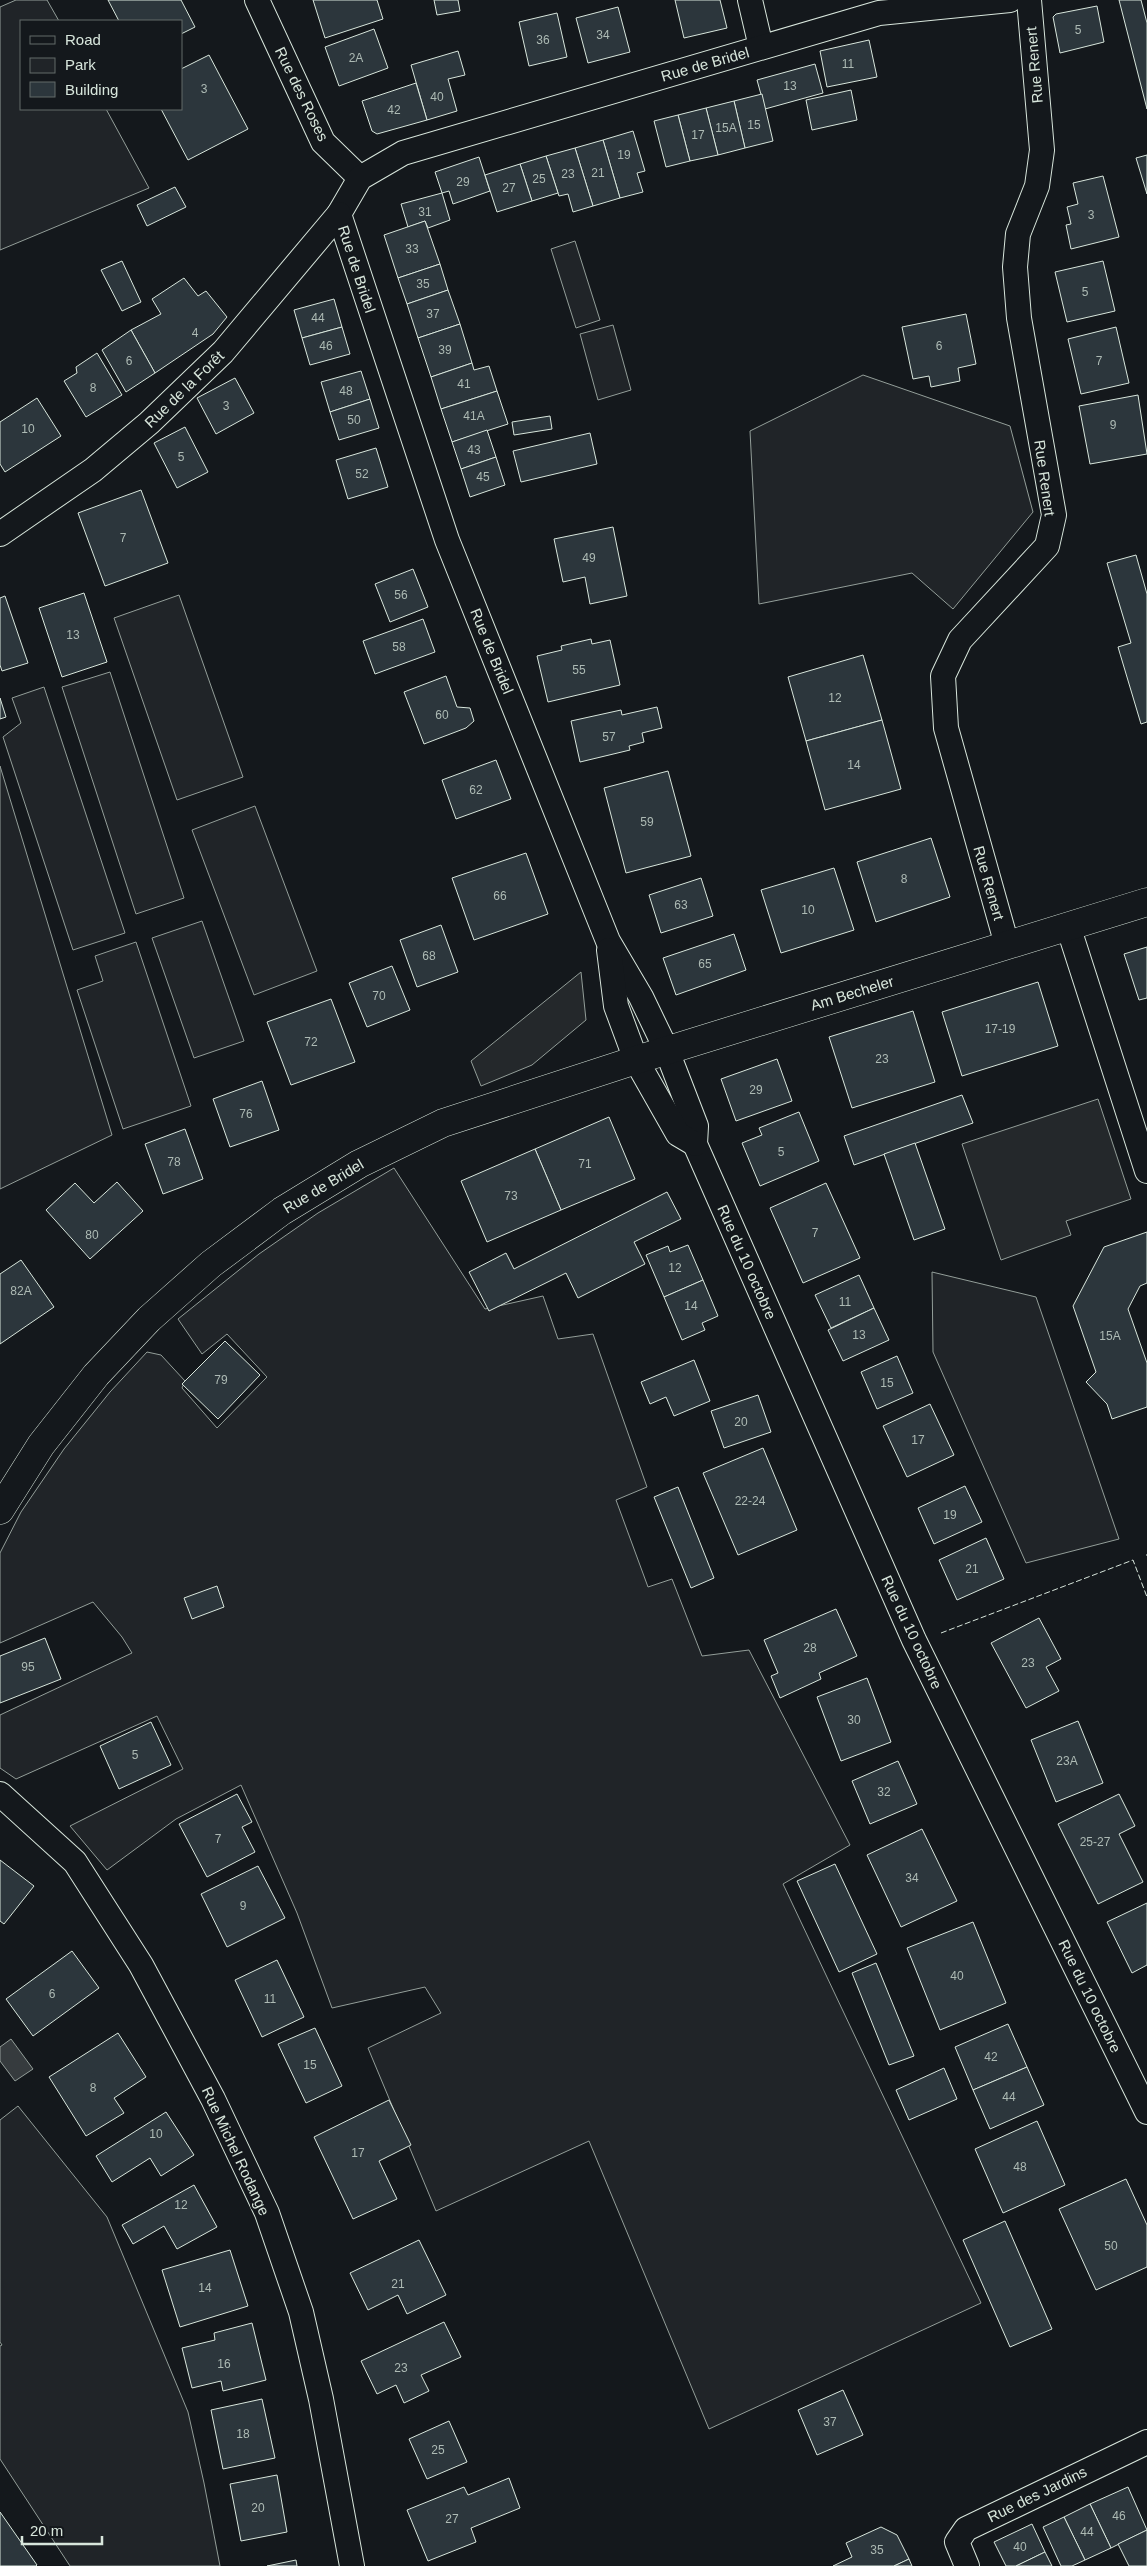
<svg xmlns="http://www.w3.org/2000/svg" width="1147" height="2566" font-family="Helvetica,sans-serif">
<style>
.green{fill:#202428;stroke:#939e99}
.parking{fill:#24282b;stroke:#939e99}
.water{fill:#363b3e;stroke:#939e99}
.building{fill:#2c363c;stroke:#d8e6dc}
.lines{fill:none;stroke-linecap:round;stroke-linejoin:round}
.street-casing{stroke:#d8e6dc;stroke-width:26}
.secondary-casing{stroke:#d8e6dc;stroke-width:29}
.street{stroke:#14181c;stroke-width:24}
.secondary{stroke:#14181c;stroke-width:28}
.fence{stroke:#d8e6dc;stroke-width:1;stroke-dasharray:6 2.5;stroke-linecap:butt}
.labels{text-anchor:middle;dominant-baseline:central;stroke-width:4;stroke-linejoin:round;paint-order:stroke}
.number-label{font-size:12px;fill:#adbab4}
.street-label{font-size:15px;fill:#d8e6dc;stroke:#14181c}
</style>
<rect width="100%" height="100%" fill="#14181c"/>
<!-- green -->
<g class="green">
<path d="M16 0H47L59 21H21V109H106L149 188 0 250V7Z"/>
<path d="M575 241 600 320 576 328 551 249Z"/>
<path d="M613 325 631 390 598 400 580 334Z"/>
<path d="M863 375 1010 426 1033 512 953 609 912 573 759 604 750 431Z"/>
<path d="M179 595 243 777 177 800 114 618Z"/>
<path d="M110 672 184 898 136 914 62 687Z"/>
<path d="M44 687 125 933 73 950 3 737 21 723 12 698Z"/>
<path d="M0 766 112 1135 0 1189Z"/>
<path d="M255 806 317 971 254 995 192 830Z"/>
<path d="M202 921 244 1041 194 1058 152 938Z"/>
<path d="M136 942 191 1106 123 1129 77 990 103 981 95 956Z"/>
<path d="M394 1168 485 1309 543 1296 558 1339 593 1334 647 1487 616 1500 648 1587 672 1579 702 1656 749 1650 850 1845 783 1884 981 2303 709 2429 589 2141 436 2211 368 2048 441 2013 425 1987 332 2008 297 1913 241 1785 176 1819 107 1870 70 1826 183 1769 157 1716 16 1779 0 1768V1715L132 1653 122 1637 93 1602 0 1643V1553L21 1512 64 1449 110 1392 147 1352 161 1355 185 1381 182 1388 217 1428 267 1377 227 1334 202 1354 178 1319 259 1254 318 1213Z"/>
<path d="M932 1272 1036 1297 1119 1539 1026 1563 933 1352Z"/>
<path d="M18 2106 107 2217 188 2412 204 2483 220 2566H70L0 2459V2346L2 2345 0 2342V2120Z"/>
</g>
<!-- parking -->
<g class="parking">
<path d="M581 972 586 1020 532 1065 481 1086 471 1061Z"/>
<path d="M1098 1099 1131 1199 1066 1221 1071 1235 1001 1260 962 1144Z"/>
</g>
<!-- water -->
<path class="water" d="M11 2039 33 2069 15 2081 0 2061V2047Z"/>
<!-- building -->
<g class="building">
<path d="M108 0H181L195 27 181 34V21H119Z"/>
<path d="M313 0H377L383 19 325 38Z"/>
<path d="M434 0H458L460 11 437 15Z"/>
<path d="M675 0H720L727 28 684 38Z"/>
<path d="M1119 0H1141L1147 23V109Z"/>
<path d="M1097 6 1104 42 1060 53 1053 17 1056 14Z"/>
<path d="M618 7 630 52 588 63 576 18Z"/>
<path d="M557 13 567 57 529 66 519 22Z"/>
<path d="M374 29 388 68 339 86 325 47Z"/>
<path d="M869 40 877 77 827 87 820 51Z"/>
<path d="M458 51 465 75 448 79 457 111 427 120 411 65Z"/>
<path d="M209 55 248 129 188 160 161 109H181V69Z"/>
<path d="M815 64 823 93 765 109 757 80Z"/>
<path d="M416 83 427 120 377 134 372 131 362 101Z"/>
<path d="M851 90 857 120 812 130 806 100Z"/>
<path d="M762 94 773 141 745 148 734 101Z"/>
<path d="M734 101 745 148 718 155 706 108Z"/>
<path d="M706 108 718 155 690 161 678 115Z"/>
<path d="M678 115 690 161 666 167 654 121Z"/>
<path d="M633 131 645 171 637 173 643 192 620 198 603 140Z"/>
<path d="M603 140 620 198 593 206 575 148Z"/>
<path d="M575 148 593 206 573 212 568 194 559 196 546 156Z"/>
<path d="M1147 155V194L1136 158Z"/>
<path d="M546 156 558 193 532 201 520 164Z"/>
<path d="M479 157 490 191 453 204 449 191 442 193 435 172Z"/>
<path d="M520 164 532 201 497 212 485 175Z"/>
<path d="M1103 176 1119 237 1071 249 1066 225 1071 224 1067 207 1078 204 1073 183Z"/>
<path d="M175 187 186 207 147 226 137 205Z"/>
<path d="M442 193 450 220 428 228 425 221 408 227 401 204Z"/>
<path d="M425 221 440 264 398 278 384 235Z"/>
<path d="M122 261 141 302 122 311 101 270Z"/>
<path d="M1103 261 1115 311 1067 322 1055 272Z"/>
<path d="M440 264 448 290 407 304 398 278Z"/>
<path d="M184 278 198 296 206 291 227 317 213 334 155 373 131 330 161 314 152 299Z"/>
<path d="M448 290 460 324 418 338 407 304Z"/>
<path d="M334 299 342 327 302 338 294 310Z"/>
<path d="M966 314 976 364 958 368 960 381 931 387 929 376 913 379 902 327Z"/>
<path d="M460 324 472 363 431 377 418 338Z"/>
<path d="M342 327 350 354 310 365 302 338Z"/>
<path d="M1116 327 1129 383 1081 394 1068 339Z"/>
<path d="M131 330 155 373 126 392 102 350Z"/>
<path d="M97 353 122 395 86 417 64 381 77 373 76 367Z"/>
<path d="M472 363 474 370 489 366 497 391 441 409 431 377Z"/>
<path d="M361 371 370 399 330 412 321 382Z"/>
<path d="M235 378 254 413 216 434 197 398Z"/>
<path d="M497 391 508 424 452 442 441 409Z"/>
<path d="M1138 395 1147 454 1090 464 1079 406Z"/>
<path d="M37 398 61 436 5 472 0 464V422Z"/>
<path d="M370 399 379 428 339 440 330 412Z"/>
<path d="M550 416 552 429 514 435 512 422Z"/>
<path d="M185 427 208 472 177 488 154 443Z"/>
<path d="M487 430 496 457 461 469 452 442Z"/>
<path d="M590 433 597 464 521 482 513 451Z"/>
<path d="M376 448 388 487 348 499 336 460Z"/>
<path d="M496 457 505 485 470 497 461 469Z"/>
<path d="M141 490 168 563 105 586 78 513Z"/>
<path d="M613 527 627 596 590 604 585 577 563 582 554 539Z"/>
<path d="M1136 555 1147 594V722L1141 724 1118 647 1131 643 1107 563Z"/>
<path d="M413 569 428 607 390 622 375 584Z"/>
<path d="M84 593 107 662 62 677 39 608Z"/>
<path d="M5 596 28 663 2 671 0 665V598Z"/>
<path d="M423 619 435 652 375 674 363 641Z"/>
<path d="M591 639 592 644 610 640 620 685 548 702 537 656 562 650 561 646Z"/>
<path d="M863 655 882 720 806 741 788 677Z"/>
<path d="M446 676 457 707 470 708 474 721 466 728 424 744 404 692Z"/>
<path d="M0 698 6 717 0 719Z"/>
<path d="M657 707 662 728 642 733 644 742 629 746 630 750 580 762 571 721 621 710 622 715Z"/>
<path d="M882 720 901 789 825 810 806 741Z"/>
<path d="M496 760 511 799 456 819 442 780Z"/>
<path d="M668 771 691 856 626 873 604 788Z"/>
<path d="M931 838 950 897 876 922 857 862Z"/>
<path d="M526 853 548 914 474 940 452 878Z"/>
<path d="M834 868 854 930 781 953 761 890Z"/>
<path d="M701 878 713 916 661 933 649 895Z"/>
<path d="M441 925 458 972 417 987 400 940Z"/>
<path d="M734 934 746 970 676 995 663 958Z"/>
<path d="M1147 947V998L1139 1000 1124 954Z"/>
<path d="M392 966 410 1010 367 1027 349 983Z"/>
<path d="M1038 982 1058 1046 962 1076 942 1012Z"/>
<path d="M331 999 355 1062 291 1085 267 1022Z"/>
<path d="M913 1011 935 1082 852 1108 829 1037Z"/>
<path d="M777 1059 792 1101 736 1121 721 1079Z"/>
<path d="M262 1081 279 1130 230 1147 213 1099Z"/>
<path d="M962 1095 973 1123 854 1165 844 1136Z"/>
<path d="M799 1112 819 1161 760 1186 742 1143 762 1135 759 1128Z"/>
<path d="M609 1117 635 1179 561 1210 535 1149Z"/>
<path d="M185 1129 203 1179 163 1194 145 1144Z"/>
<path d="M915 1143 945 1229 914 1240 884 1154Z"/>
<path d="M535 1149 561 1210 487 1242 461 1181Z"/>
<path d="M117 1182 143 1211 90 1259 46 1210 75 1183 94 1203Z"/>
<path d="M826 1183 860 1258 803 1283 770 1208Z"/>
<path d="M667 1192 681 1219 634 1242 645 1264 578 1298 566 1273 489 1311 469 1272 506 1253 514 1269Z"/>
<path d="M1147 1232V1283L1140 1286 1128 1309 1147 1363V1407L1112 1419 1107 1404 1086 1382 1096 1372 1073 1306 1104 1247Z"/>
<path d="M688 1245 703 1280 664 1297 646 1255 668 1246 670 1252Z"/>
<path d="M21 1260 54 1307 0 1344V1274Z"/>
<path d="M859 1275 874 1308 831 1328 815 1295Z"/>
<path d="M703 1280 718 1316 702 1323 705 1330 682 1340 664 1297Z"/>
<path d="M874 1308 889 1340 843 1361 828 1330Z"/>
<path d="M225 1341 260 1375 218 1419 182 1384Z"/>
<path d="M897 1356 913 1393 877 1409 861 1372Z"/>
<path d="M694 1360 710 1401 674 1416 666 1397 650 1404 641 1382Z"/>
<path d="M758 1395 771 1432 724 1448 711 1411Z"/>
<path d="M930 1404 954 1455 907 1477 883 1426Z"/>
<path d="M763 1448 797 1530 738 1555 703 1473Z"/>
<path d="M965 1486 982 1522 934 1544 918 1508Z"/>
<path d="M678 1487 714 1578 691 1588 654 1497Z"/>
<path d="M986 1538 1004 1579 957 1600 939 1560Z"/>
<path d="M217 1586 224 1607 192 1619 184 1598Z"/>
<path d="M836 1609 857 1656 819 1673 821 1679 780 1698 771 1676 778 1673 764 1640Z"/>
<path d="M1039 1618 1061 1659 1046 1667 1059 1691 1026 1708 991 1643Z"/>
<path d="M45 1638 61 1679 0 1703V1656Z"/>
<path d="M867 1678 891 1742 841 1761 817 1697Z"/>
<path d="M1078 1721 1103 1783 1056 1802 1031 1740Z"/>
<path d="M151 1722 171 1765 119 1789 100 1746Z"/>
<path d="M898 1761 917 1804 870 1824 852 1781Z"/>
<path d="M237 1794 252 1822 242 1827 255 1852 207 1877 179 1824Z"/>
<path d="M1119 1794 1135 1826 1119 1834 1143 1882 1098 1904 1058 1824Z"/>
<path d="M922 1829 957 1901 901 1927 867 1855Z"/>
<path d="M0 1860 34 1886 4 1924 0 1921Z"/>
<path d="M835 1864 877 1954 839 1972 797 1881Z"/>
<path d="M258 1866 285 1918 227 1947 201 1894Z"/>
<path d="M1147 1903V1965L1132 1973 1107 1922Z"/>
<path d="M973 1922 1006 2003 940 2030 907 1948Z"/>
<path d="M72 1951 99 1988 33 2036 6 1999Z"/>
<path d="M277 1960 304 2017 262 2037 235 1980Z"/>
<path d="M876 1963 914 2056 889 2065 852 1973Z"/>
<path d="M1008 2024 1027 2067 973 2090 955 2047Z"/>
<path d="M315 2028 342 2086 306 2103 278 2044Z"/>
<path d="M118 2033 146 2077 114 2098 124 2113 86 2136 49 2077Z"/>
<path d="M1027 2067 1044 2105 990 2129 973 2090Z"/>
<path d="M944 2068 957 2099 909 2120 896 2090Z"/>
<path d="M389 2100 411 2145 379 2161 397 2199 353 2219 314 2137Z"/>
<path d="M166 2112 194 2155 161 2176 150 2158 112 2182 96 2156Z"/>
<path d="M1037 2121 1065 2185 1003 2213 975 2149Z"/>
<path d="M1126 2179 1147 2225V2267L1096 2290 1059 2209Z"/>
<path d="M194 2185 217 2227 177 2249 164 2226 133 2244 122 2225Z"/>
<path d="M1005 2221 1052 2329 1010 2347 963 2240Z"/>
<path d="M419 2240 446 2295 407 2314 398 2295 368 2310 350 2273Z"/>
<path d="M230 2250 248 2306 180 2327 162 2270Z"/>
<path d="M444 2322 461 2357 421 2375 429 2391 404 2403 396 2385 377 2394 361 2361Z"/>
<path d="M252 2323 266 2380 223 2391 221 2381 192 2388 182 2348 215 2340 214 2333Z"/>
<path d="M843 2390 863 2435 817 2455 798 2410Z"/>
<path d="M262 2399 275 2458 223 2469 211 2410Z"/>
<path d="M449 2421 467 2462 427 2479 409 2439Z"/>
<path d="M277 2475 287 2532 241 2541 230 2484Z"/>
<path d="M509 2478 520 2508 471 2528 476 2542 428 2561 407 2510 464 2487 468 2495Z"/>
<path d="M1128 2487 1147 2530 1111 2548 1090 2504Z"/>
<path d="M1090 2504 1111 2548 1085 2560 1064 2517Z"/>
<path d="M0 2512 37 2565 36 2566H0Z"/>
<path d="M1064 2517 1085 2560 1072 2566H1061L1043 2527Z"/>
<path d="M1032 2524 1045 2552 1016 2566H1006L994 2542Z"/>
<path d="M881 2527 897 2535 909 2559 894 2566H833L852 2557 846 2543Z"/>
<path d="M1147 2530V2566H1129L1118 2544Z"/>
<path d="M1045 2552 1052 2566H1016Z"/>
<path d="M909 2559 912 2566H894Z"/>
<path d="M296 2560 297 2566H267Z"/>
</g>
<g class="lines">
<!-- street casing -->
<g class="street-casing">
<g id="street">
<path d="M257 0 323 142 360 178"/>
<path d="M750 0 761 47"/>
<path d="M1010 0 879 13 403 153 360 178 339 214 447 540 608 941 641 997 667 1051 696 1126 695 1144 914 1640 1147 2112"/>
<path d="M0 534 93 470 149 423 223 352 339 214"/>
<path d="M1068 926 1147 1171"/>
<path d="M1007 945 946 728 943 676 960 640 1047 546 1054 515 1019 318 1015 267 1018 234 1037 186 1042 150 1029 0"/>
<path d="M609 950 616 1006 636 1060 678 1134 695 1144"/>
<path d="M0 1794 75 1862 141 1965 213 2099 267 2213 301 2312 321 2399 352 2566"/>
<path d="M967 2566 957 2542 966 2529 1147 2442"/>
</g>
</g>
<!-- secondary casing -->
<g class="secondary-casing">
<path id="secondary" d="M0 1510 41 1445 96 1375 149 1319 211 1264 282 1211 359 1164 443 1123 636 1060 1147 902"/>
</g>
<!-- street -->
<use href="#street" class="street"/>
<!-- secondary -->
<use href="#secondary" class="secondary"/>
<!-- fence -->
<g class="fence">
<path d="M1147 1554V1556"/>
<path d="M941 1633 1133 1560 1147 1597"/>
</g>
</g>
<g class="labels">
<!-- number labels -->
<g class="number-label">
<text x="1078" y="30">5</text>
<text x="603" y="35">34</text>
<text x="543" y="40">36</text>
<text x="356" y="58">2A</text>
<text x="848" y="64">11</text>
<text x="790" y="86">13</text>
<text x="204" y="89">3</text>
<text x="437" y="97">40</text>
<text x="394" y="110">42</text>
<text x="754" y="125">15</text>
<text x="726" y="128">15A</text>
<text x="698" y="135">17</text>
<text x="624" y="155">19</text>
<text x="598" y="173">21</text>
<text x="568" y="174">23</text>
<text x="539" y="179">25</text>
<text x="463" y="182">29</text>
<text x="509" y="188">27</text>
<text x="425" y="212">31</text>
<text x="1091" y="215">3</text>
<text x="412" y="249">33</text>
<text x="423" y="284">35</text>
<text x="1085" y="292">5</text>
<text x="433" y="314">37</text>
<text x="318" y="318">44</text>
<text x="195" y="333">4</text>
<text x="326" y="346">46</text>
<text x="939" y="346">6</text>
<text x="445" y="350">39</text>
<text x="129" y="361">6</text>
<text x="1099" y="361">7</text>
<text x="464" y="384">41</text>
<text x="93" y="388">8</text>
<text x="346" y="391">48</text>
<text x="226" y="406">3</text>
<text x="474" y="416">41A</text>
<text x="354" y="420">50</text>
<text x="1113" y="425">9</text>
<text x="28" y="429">10</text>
<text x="474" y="450">43</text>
<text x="181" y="457">5</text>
<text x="362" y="474">52</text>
<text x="483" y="477">45</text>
<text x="123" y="538">7</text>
<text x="589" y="558">49</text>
<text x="401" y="595">56</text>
<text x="73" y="635">13</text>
<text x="399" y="647">58</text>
<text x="579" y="670">55</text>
<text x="835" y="698">12</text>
<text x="442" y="715">60</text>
<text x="609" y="737">57</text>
<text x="854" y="765">14</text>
<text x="476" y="790">62</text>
<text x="647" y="822">59</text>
<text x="904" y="879">8</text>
<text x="500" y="896">66</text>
<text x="681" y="905">63</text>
<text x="808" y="910">10</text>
<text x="429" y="956">68</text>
<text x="705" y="964">65</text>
<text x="379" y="996">70</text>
<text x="1000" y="1029">17-19</text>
<text x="311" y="1042">72</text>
<text x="882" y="1059">23</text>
<text x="756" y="1090">29</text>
<text x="246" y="1114">76</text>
<text x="781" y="1152">5</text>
<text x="174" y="1162">78</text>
<text x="585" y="1164">71</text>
<text x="511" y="1196">73</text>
<text x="815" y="1233">7</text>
<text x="92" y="1235">80</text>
<text x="675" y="1268">12</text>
<text x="21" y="1291">82A</text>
<text x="845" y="1302">11</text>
<text x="691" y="1306">14</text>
<text x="859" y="1335">13</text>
<text x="1110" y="1336">15A</text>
<text x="221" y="1380">79</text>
<text x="887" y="1383">15</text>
<text x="741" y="1422">20</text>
<text x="918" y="1440">17</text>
<text x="750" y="1501">22-24</text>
<text x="950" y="1515">19</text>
<text x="972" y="1569">21</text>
<text x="810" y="1648">28</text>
<text x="1028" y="1663">23</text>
<text x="28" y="1667">95</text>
<text x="854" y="1720">30</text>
<text x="135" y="1755">5</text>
<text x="1067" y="1761">23A</text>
<text x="884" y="1792">32</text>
<text x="218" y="1839">7</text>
<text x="1095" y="1842">25-27</text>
<text x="912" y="1878">34</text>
<text x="243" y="1906">9</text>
<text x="957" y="1976">40</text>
<text x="52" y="1994">6</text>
<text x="270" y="1999">11</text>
<text x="991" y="2057">42</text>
<text x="310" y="2065">15</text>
<text x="93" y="2088">8</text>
<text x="1009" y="2097">44</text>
<text x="156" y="2134">10</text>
<text x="358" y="2153">17</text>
<text x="1020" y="2167">48</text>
<text x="181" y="2205">12</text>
<text x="1111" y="2246">50</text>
<text x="398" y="2284">21</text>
<text x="205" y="2288">14</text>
<text x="224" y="2364">16</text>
<text x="401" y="2368">23</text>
<text x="830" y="2422">37</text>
<text x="243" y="2434">18</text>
<text x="438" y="2450">25</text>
<text x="258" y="2508">20</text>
<text x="1119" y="2516">46</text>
<text x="452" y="2519">27</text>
<text x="1087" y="2532">44</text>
<text x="1020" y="2547">40</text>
<text x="877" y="2550">35</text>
</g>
<!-- street labels -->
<g class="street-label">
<text transform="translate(705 64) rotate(-16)">Rue de Bridel</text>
<text transform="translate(1034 65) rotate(-95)">Rue Renert</text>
<text transform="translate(302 94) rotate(64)">Rue des Roses</text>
<text transform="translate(357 269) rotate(72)">Rue de Bridel</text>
<text transform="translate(184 389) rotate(-44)">Rue de la Forêt</text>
<text transform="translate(1045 478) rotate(82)">Rue Renert</text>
<text transform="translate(492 651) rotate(68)">Rue de Bridel</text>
<text transform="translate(989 883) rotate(74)">Rue Renert</text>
<text transform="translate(852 993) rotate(-17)">Am Becheler</text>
<text transform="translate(323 1186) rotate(-31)">Rue de Bridel</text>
<text transform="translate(747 1262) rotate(66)">Rue du 10 octobre</text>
<text transform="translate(912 1632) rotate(65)">Rue du 10 octobre</text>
<text transform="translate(1090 1996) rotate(64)">Rue du 10 octobre</text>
<text transform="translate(236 2151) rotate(65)">Rue Michel Rodange</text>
<text transform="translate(1037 2494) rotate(-26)">Rue des Jardins</text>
</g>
</g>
<!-- legend -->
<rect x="20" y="20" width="162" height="90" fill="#14181c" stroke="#626a69"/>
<rect x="30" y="36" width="25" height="8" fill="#14181c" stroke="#626a69"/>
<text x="65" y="45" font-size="15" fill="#d8e6dc">Road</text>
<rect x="30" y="58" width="25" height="15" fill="#202428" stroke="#626a69"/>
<text x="65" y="70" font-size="15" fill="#d8e6dc">Park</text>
<rect x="30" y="82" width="25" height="15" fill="#2c363c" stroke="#626a69"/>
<text x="65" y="95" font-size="15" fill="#d8e6dc">Building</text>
<!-- scale -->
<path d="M22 2536v8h80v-8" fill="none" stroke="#d8e6dc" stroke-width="2.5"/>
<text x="30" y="2536" font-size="15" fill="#d8e6dc" stroke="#14181c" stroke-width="4" paint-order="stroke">20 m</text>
</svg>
